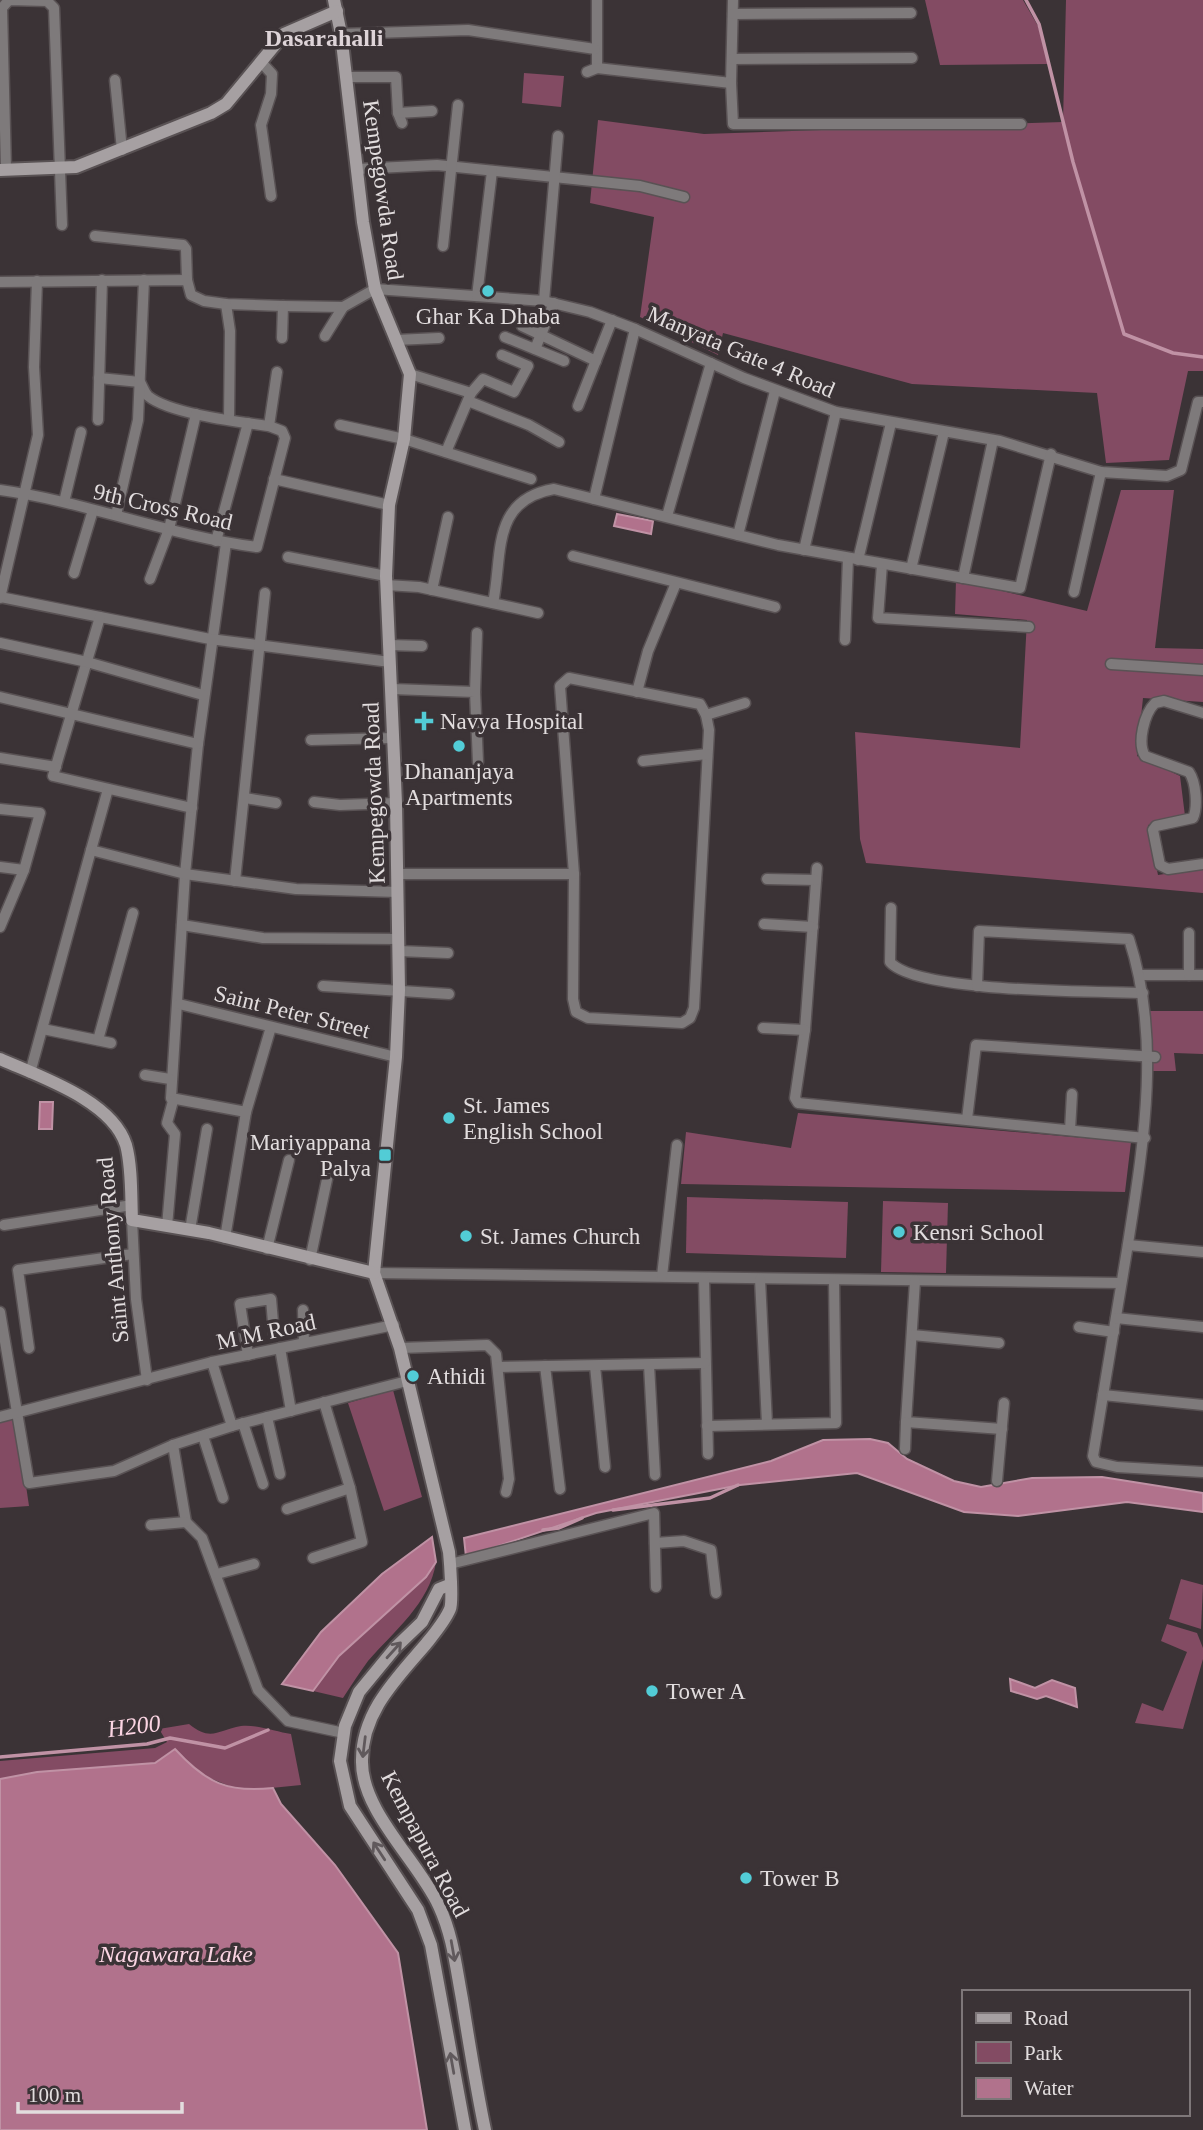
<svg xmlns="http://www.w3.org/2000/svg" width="1203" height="2130" font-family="Georgia,serif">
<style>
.green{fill:#834b63}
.water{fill:#b1728c;stroke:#c092a5;stroke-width:2}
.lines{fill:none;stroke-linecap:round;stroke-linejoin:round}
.stream{stroke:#c092a5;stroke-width:3.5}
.street-casing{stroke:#595254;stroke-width:13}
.secondary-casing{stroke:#595254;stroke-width:16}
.street{stroke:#7e7a7b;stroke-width:10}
.secondary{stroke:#a6a0a2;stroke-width:12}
.oneway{stroke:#60595c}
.poi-dot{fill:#52ccd6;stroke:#3b3336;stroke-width:2.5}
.labels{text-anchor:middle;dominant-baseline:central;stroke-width:7;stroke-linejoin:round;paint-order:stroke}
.street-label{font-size:23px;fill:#e2ddde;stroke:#3b3336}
.poi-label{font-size:23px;fill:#e2ddde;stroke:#3b3336;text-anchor:start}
.neighbourhood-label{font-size:24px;font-weight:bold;fill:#ded4d8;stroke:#3b3336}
.water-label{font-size:24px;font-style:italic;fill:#fbd5e3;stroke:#3b3336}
</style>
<rect width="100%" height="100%" fill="#3b3336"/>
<!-- green -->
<g class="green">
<path d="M925 0H1023L1038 26 1049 64 940 65Z"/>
<path d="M1066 0H1203V371H1188L1169 460 1106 463 1097 393 912 384 723 333 718 355 640 317 654 217 590 203 598 120 704 134 1063 122Z"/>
<path d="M524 73 564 76 561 107 522 103Z"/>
<path d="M1121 490H1174L1155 648 1203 649V702L1143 698 1137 756 1180 776 1185 816 1148 825 1158 875 1203 868V893L866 863 860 839 855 732 1020 748 1027 620 955 614 956 580 1087 611Z"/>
<path d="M1147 1011H1203V1054L1174 1053 1176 1071H1150Z"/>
<path d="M798 1113 1131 1142 1125 1192 681 1184 686 1132 791 1148Z"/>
<path d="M687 1197 848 1202 846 1258 686 1253Z"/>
<path d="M883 1201 948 1203 946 1273 881 1272Z"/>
<path d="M393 1390 422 1497 384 1511 348 1403Z"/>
<path d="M16 1418 29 1506 0 1508V1421Z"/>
<path d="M436 1562C430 1603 394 1631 368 1661 359 1673 351 1686 343 1698L313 1691 339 1656 426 1576Z"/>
<path d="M1181 1579 1203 1585 1201 1629 1169 1619Z"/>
<path d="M1167 1624 1197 1633 1203 1648V1659L1183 1729 1135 1723 1142 1703 1163 1711 1187 1652 1161 1641Z"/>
<path d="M189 1724C211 1742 218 1730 241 1726 256 1724 277 1732 291 1734L301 1785 242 1791 197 1773 156 1763 37 1772 0 1779V1761L155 1748 167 1742 159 1729Z"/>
</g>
<!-- water -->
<g class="water">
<path d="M617 514 653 521 651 534 614 526Z"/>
<path d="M40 1102H53L52 1129H39Z"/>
<path d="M870 1439 888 1443 907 1459 954 1481 981 1487 1032 1478 1102 1477 1203 1493V1512L1127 1502 1018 1516 964 1512 857 1473 740 1485 596 1513 466 1557 464 1538 771 1461 823 1440Z"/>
<path d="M432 1537 436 1562 426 1577 339 1656 313 1691 282 1684 321 1632 382 1574Z"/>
<path d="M1010 1679 1035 1688 1052 1680 1075 1688 1077 1707 1046 1696 1037 1699 1011 1691Z"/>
<path d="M175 1749C206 1783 228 1793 273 1788L281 1804 335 1865 398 1953 427 2130H0V1779L37 1772 155 1763Z"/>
</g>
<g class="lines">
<!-- stream -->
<g class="stream">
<path d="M1026 0 1039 24 1073 162 1124 334 1173 353 1203 357"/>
<path d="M613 1510 710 1498 738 1485"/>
<path d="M543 1530 559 1528 582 1518"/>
<path d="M0 1757 147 1744 170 1738 225 1748 268 1730"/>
</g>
<!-- street casing -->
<g class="street-casing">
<g id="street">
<path d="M597 0V68L731 83 733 0"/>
<path d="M733 14 911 13"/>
<path d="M341 34 468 30 595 49"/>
<path d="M732 59 912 58"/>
<path d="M261 62 272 74 271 94 261 125 271 196"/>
<path d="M587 72 597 68"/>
<path d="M346 77H396L398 113 402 123"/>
<path d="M115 80 122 150"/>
<path d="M731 83 733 124H1021"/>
<path d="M398 113 432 111"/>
<path d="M357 169 437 165 640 186 684 197"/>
<path d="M6 170 2 8 9 0 47 1 54 8 62 225"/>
<path d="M95 236 183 245 186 249 187 280"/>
<path d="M443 246 458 105"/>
<path d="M0 282 187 280 191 295 204 301 226 304 283 306 343 307 375 289 544 301 590 312 635 329 744 378 836 412 1000 441 1101 472 1167 476 1181 470 1198 402H1203"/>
<path d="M477 296 492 171"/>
<path d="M544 301 558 136"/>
<path d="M226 304 230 331 229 419"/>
<path d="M522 326 596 361"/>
<path d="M325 336 343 307"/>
<path d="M505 337 564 361"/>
<path d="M282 338 283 306"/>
<path d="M396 340 439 338"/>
<path d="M535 349 554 303"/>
<path d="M410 374 471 393"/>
<path d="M99 378 140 382C143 387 144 392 148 396 170 414 240 422 269 426"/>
<path d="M468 401 529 425 559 442"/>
<path d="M578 406 612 320"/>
<path d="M98 420 102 280"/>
<path d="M340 425 404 439 531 479"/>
<path d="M446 452 471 393 483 379 514 392 528 366 502 355"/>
<path d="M274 479 389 505"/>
<path d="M0 490C87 502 170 536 257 547L285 438 282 431 269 426 277 372"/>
<path d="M594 499 635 329"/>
<path d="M64 502 81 432"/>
<path d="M116 515 138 420 144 280"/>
<path d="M667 516 711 363"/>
<path d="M738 535 775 391"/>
<path d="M216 541 248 423"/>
<path d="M226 543 198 744 185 874 171 1098 246 1112 271 1027"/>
<path d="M804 550 836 412"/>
<path d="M573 556 775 607"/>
<path d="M288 557 386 576"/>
<path d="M858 560 891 423"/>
<path d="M882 564 878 618 1029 627"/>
<path d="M911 569 944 432"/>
<path d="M74 573 93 510"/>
<path d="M963 578 993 440"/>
<path d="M150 579 169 529 196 414"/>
<path d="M386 585 419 587 538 613"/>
<path d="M432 590 448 517"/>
<path d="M1074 592 1101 472"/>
<path d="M0 597 210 639 390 662"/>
<path d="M0 598 38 435 34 367 37 281"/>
<path d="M493 603C503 556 490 500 554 489L778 545 1020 588 1051 454"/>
<path d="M100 617 53 776 192 808"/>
<path d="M845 640 848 558"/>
<path d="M0 643 87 662 203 695"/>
<path d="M389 645 422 646"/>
<path d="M1111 664 1203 670"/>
<path d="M569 678 700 704 706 715 709 730 694 1008 690 1018 682 1023 588 1018 576 1012 573 999 574 874 560 686Z"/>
<path d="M392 689 475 692 478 762"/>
<path d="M475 692 477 633"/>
<path d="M637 692 648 651 676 583"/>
<path d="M0 697 198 744"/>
<path d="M1203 713 1164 701 1155 703C1144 714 1137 743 1145 756L1189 772C1196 782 1198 807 1193 818L1156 826 1153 830 1160 865 1168 869 1203 864"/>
<path d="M706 715 745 703"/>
<path d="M311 740 394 738"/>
<path d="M0 758 56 767"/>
<path d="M643 761 707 754"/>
<path d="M108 789 91 850 185 874 296 889 398 892"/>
<path d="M245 798 276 803"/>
<path d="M314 802 340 805 396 803"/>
<path d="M0 809 40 813 24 870 0 927"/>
<path d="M0 867 24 870"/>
<path d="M817 868 805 1030 795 1098 798 1103 1145 1138"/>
<path d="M398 874H574"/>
<path d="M767 879 816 880"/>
<path d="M235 881 265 593"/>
<path d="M891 908 890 962C917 993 1095 991 1143 993"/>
<path d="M764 924 813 927"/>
<path d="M182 925 263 938 399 939"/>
<path d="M399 951 448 953"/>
<path d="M1141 975H1203"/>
<path d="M1189 975V933"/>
<path d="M323 986 449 994"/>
<path d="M977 986 979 931 1129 939C1162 1040 1143 1147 1127 1250 1116 1319 1104 1387 1093 1456L1096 1462 1117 1467 1203 1472"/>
<path d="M179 1004 396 1057"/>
<path d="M763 1028 805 1030"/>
<path d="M43 1029 111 1043"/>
<path d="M98 1040 133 913"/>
<path d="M30 1073 91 850"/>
<path d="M145 1075 170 1079"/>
<path d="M967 1119 976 1045 1155 1057"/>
<path d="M1070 1130 1072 1094"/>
<path d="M132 1220 136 1299 147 1380"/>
<path d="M4 1225 132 1205"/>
<path d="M167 1226 175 1134 167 1123 173 1101"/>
<path d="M190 1230 207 1129"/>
<path d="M225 1238 246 1112"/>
<path d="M1128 1245 1203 1252"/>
<path d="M267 1249 289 1160"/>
<path d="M310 1260 329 1170"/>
<path d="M374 1273 1121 1283"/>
<path d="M662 1276 677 1145"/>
<path d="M704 1278 708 1454"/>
<path d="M760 1279 767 1424"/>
<path d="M915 1281 906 1422 1002 1429"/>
<path d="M303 1310 304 1343"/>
<path d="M0 1312 29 1483 114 1471 173 1445 232 1426 407 1381"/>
<path d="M1116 1318 1203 1327"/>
<path d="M1079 1327 1114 1332"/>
<path d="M912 1335 999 1343"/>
<path d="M29 1348 18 1270 133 1254"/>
<path d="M280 1348 291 1411"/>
<path d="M400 1348 487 1345 496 1354 509 1479 506 1492"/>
<path d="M248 1355 240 1304 271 1299 274 1334"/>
<path d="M212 1362 232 1426"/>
<path d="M649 1365 655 1475"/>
<path d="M545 1366 560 1489"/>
<path d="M595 1366 605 1467"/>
<path d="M498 1367 705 1363"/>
<path d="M1103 1395 1203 1405"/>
<path d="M0 1417 212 1362 394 1325"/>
<path d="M267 1417 280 1474"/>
<path d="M243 1423 263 1484"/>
<path d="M707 1426 836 1423 834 1280"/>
<path d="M203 1436 223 1498"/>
<path d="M173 1445 186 1522 202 1538 258 1690 288 1721 344 1733"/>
<path d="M905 1449 906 1422"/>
<path d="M997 1481 1004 1403"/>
<path d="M287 1509 350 1488 324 1402"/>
<path d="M151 1525 186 1522"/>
<path d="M655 1543 684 1541 711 1550 716 1593"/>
<path d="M313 1558 362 1542 350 1488"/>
<path d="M450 1564 654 1513 656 1587"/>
<path d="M217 1574 254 1564"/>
</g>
</g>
<!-- secondary casing -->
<g class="secondary-casing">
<g id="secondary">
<path d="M334 0 341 34 363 222 375 289 410 374 404 439 389 505 386 576 396 803 399 990 396 1057 374 1273 400 1348 449 1552C450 1562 453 1602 450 1609 445 1621 434 1634 426 1644 396 1679 361 1713 362 1762 362 1812 419 1862 439 1906 453 1936 456 1968 462 1999 469 2043 476 2087 485 2130"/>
<path d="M0 170 76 167 211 113 226 104 284 34 337 11"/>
<path d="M0 1059C38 1076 112 1100 126 1145 132 1167 131 1197 132 1220L209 1233 374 1273"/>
<path d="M449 1585 439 1589 422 1622 396 1647 359 1692 345 1726 340 1761 350 1806 418 1910 431 1945 465 2130"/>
</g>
</g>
<!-- street -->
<use href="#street" class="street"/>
<!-- secondary -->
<use href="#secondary" class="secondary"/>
</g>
<!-- one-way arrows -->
<defs><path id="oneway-shaft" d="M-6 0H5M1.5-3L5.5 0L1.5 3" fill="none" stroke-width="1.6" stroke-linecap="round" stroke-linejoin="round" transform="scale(1.75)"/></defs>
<g class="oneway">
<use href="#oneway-shaft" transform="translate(394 1650) rotate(-48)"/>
<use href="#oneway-shaft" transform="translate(364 1747) rotate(97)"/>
<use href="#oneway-shaft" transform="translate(379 1851) rotate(-123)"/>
<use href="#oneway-shaft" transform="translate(453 1951) rotate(80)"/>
<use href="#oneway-shaft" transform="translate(452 2063) rotate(-100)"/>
</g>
<!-- markers -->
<g class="poi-dot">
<circle cx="488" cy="291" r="7"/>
<path d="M420.5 710.5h7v7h7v7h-7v7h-7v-7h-7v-7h7z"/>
<circle cx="459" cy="746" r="7"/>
<circle cx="449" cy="1118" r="7"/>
<rect x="378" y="1148" width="14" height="14" rx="3.5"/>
<circle cx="899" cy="1232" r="7"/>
<circle cx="466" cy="1236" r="7"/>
<circle cx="413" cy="1376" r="7"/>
<circle cx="652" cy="1691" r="7"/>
<circle cx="746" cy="1878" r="7"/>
</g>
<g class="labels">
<!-- street labels -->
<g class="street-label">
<text transform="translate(383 190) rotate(82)">Kempegowda Road</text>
<text transform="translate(741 352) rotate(23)">Manyata Gate 4 Road</text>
<text transform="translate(163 507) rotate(13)">9th Cross Road</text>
<text transform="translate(374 793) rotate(-92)">Kempegowda Road</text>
<text transform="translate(292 1012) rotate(14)">Saint Peter Street</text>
<text transform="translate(113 1250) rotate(-95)">Saint Anthony Road</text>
<text transform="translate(266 1332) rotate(-12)">M M Road</text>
<text transform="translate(425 1844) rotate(62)">Kempapura Road</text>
</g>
<!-- poi labels -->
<g class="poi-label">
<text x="488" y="316" text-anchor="middle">Ghar Ka Dhaba</text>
<text x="440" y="721">Navya Hospital</text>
<text x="459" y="771" text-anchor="middle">Dhananjaya<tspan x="459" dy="26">Apartments</tspan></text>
<text x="463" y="1105">St. James<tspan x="463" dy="26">English School</tspan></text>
<text x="371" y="1142" text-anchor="end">Mariyappana<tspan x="371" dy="26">Palya</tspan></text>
<text x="913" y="1232">Kensri School</text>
<text x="480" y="1236">St. James Church</text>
<text x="427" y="1376">Athidi</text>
<text x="666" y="1691">Tower A</text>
<text x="760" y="1878">Tower B</text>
</g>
<!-- neighbourhood labels -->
<g class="neighbourhood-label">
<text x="324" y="38">Dasarahalli</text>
</g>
<!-- water labels -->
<g class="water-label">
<text transform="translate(134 1726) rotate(-7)">H200</text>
<text x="176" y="1954">Nagawara Lake</text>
</g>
</g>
<!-- legend -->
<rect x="962" y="1990" width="228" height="126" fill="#3b3336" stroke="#7e7779" stroke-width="2"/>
<rect x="976" y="2013" width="35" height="10" fill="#a6a0a2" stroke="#7e7779" stroke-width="2"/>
<text x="1024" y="2025" font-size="21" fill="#e2ddde">Road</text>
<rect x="976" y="2042" width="35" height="21" fill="#834b63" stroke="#7e7779" stroke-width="2"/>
<text x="1024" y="2060" font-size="21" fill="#e2ddde">Park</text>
<rect x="976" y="2078" width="35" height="21" fill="#b1728c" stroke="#7e7779" stroke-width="2"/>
<text x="1024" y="2095" font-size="21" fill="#e2ddde">Water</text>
<!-- scale -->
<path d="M18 2102v10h164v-10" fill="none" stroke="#e2ddde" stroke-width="3.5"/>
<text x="28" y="2102" font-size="21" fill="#e2ddde" stroke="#3b3336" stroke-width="5" paint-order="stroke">100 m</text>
</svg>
